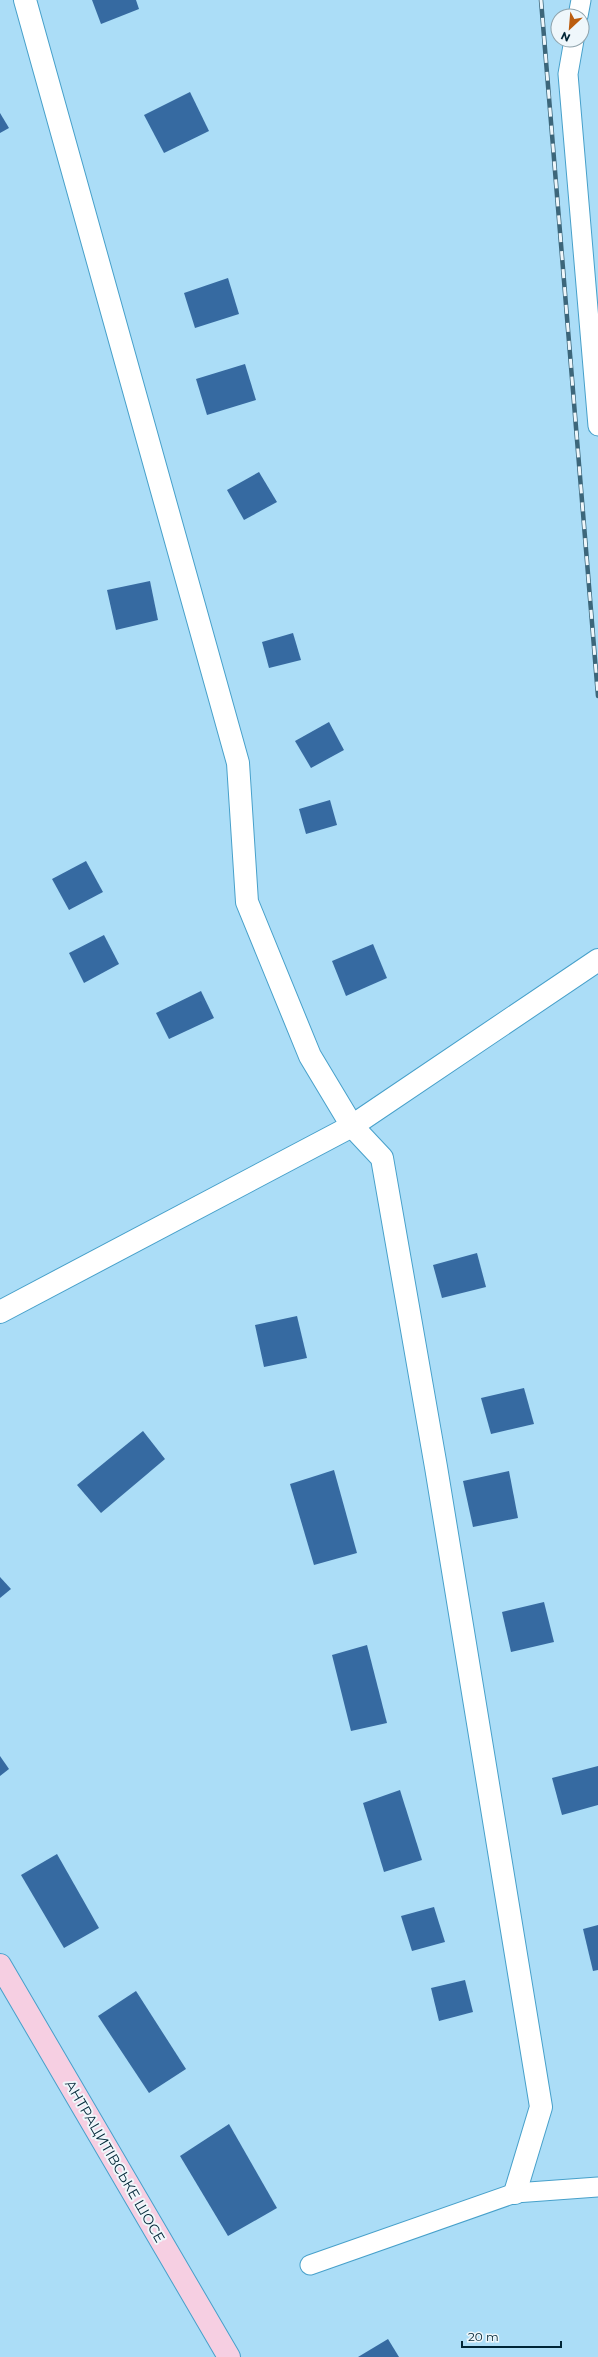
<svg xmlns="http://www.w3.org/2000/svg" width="598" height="2357" font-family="Montserrat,sans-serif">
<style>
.building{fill:#366aa1}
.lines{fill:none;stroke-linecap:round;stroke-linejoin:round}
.lane-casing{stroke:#47a0ca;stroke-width:21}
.street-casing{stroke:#47a0ca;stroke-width:24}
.secondary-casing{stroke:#47a0ca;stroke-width:24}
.lane{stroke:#fff;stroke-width:19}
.street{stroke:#fff;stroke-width:22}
.secondary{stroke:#f6cfe2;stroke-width:22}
.rail-casing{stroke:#3c667a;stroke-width:4.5}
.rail{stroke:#eff7fb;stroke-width:3;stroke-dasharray:9;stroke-linecap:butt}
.labels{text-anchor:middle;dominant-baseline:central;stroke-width:4;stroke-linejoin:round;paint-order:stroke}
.street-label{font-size:14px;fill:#002536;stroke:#eff7fb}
</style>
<rect width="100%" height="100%" fill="#abddf7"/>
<!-- building -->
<g class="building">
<path d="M92 0H136L139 9 101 24Z"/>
<path d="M190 92 209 131 164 153 144 115Z"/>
<path d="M0 113 9 128 0 133Z"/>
<path d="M228 278 239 314 195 328 184 293Z"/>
<path d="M245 364 256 400 207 415 196 379Z"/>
<path d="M259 472 277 502 244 520 227 490Z"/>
<path d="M150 581 158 620 116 630 107 590Z"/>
<path d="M293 633 301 660 269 668 262 642Z"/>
<path d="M329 722 344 750 311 768 295 741Z"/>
<path d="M330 800 337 825 306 834 299 809Z"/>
<path d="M86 861 103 892 69 910 52 879Z"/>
<path d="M104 935 119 964 84 983 69 953Z"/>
<path d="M373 944 387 978 346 996 332 961Z"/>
<path d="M201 991 214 1018 169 1039 156 1013Z"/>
<path d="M477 1253 486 1287 442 1298 433 1265Z"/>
<path d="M297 1316 307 1358 264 1367 255 1325Z"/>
<path d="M524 1388 534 1424 491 1434 481 1398Z"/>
<path d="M143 1431 165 1459 101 1513 77 1485Z"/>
<path d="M334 1470 357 1553 314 1565 290 1484Z"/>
<path d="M509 1471 518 1518 473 1527 463 1481Z"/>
<path d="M0 1577 11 1589 0 1598Z"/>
<path d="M544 1602 554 1642 511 1652 502 1612Z"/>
<path d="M367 1645 387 1723 351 1731 332 1655Z"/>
<path d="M0 1756 9 1769 0 1776Z"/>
<path d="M598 1766V1805L562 1815 552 1778Z"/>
<path d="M400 1790 422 1860 384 1872 363 1803Z"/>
<path d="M57 1854 99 1928 64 1948 21 1875Z"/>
<path d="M434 1907 445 1942 412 1951 401 1916Z"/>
<path d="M598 1925V1970L593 1971 583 1929Z"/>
<path d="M465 1980 473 2012 439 2021 431 1988Z"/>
<path d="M136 1991 186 2069 149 2093 98 2016Z"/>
<path d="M229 2124 277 2208 228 2236 180 2156Z"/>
<path d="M388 2339 399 2357H358Z"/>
</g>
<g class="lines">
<!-- lane casing -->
<g class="lane-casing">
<g id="lane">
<path d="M578 16 581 0"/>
<path d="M574 40 568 74 598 426"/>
<path d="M310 2265 515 2193 598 2187"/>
</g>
</g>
<!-- street casing -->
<g class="street-casing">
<g id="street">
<path d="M25 0 238 763 247 902 310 1056 352 1126 382 1158 436 1467 541 2107 515 2193"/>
<path d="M0 1312 352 1126 598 960"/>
</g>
</g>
<!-- secondary casing -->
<g class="secondary-casing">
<path id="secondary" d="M0 1965 229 2357"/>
</g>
<!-- lane -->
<use href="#lane" class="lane"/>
<!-- street -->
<use href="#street" class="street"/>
<!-- secondary -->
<use href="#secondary" class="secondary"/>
<!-- rail casing -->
<g class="rail-casing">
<path id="rail" d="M541 0 598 696"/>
</g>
<!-- rail -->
<use href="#rail" class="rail"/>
</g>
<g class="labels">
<!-- street labels -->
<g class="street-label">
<text transform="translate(115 2161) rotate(60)">АНТРАЦИТІВСЬКЕ ШОСЕ</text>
</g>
</g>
<!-- north arrow -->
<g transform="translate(570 28) rotate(206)"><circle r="19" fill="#eff7fb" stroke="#8fa3ac"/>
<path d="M0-3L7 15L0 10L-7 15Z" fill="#bb5d0f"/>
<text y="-6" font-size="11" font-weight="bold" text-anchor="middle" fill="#002536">N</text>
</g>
<!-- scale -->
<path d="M462 2341v6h99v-6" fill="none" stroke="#002536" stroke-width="2"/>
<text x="468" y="2341" font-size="12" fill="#002536" stroke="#eff7fb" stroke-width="3" paint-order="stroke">20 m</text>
</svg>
